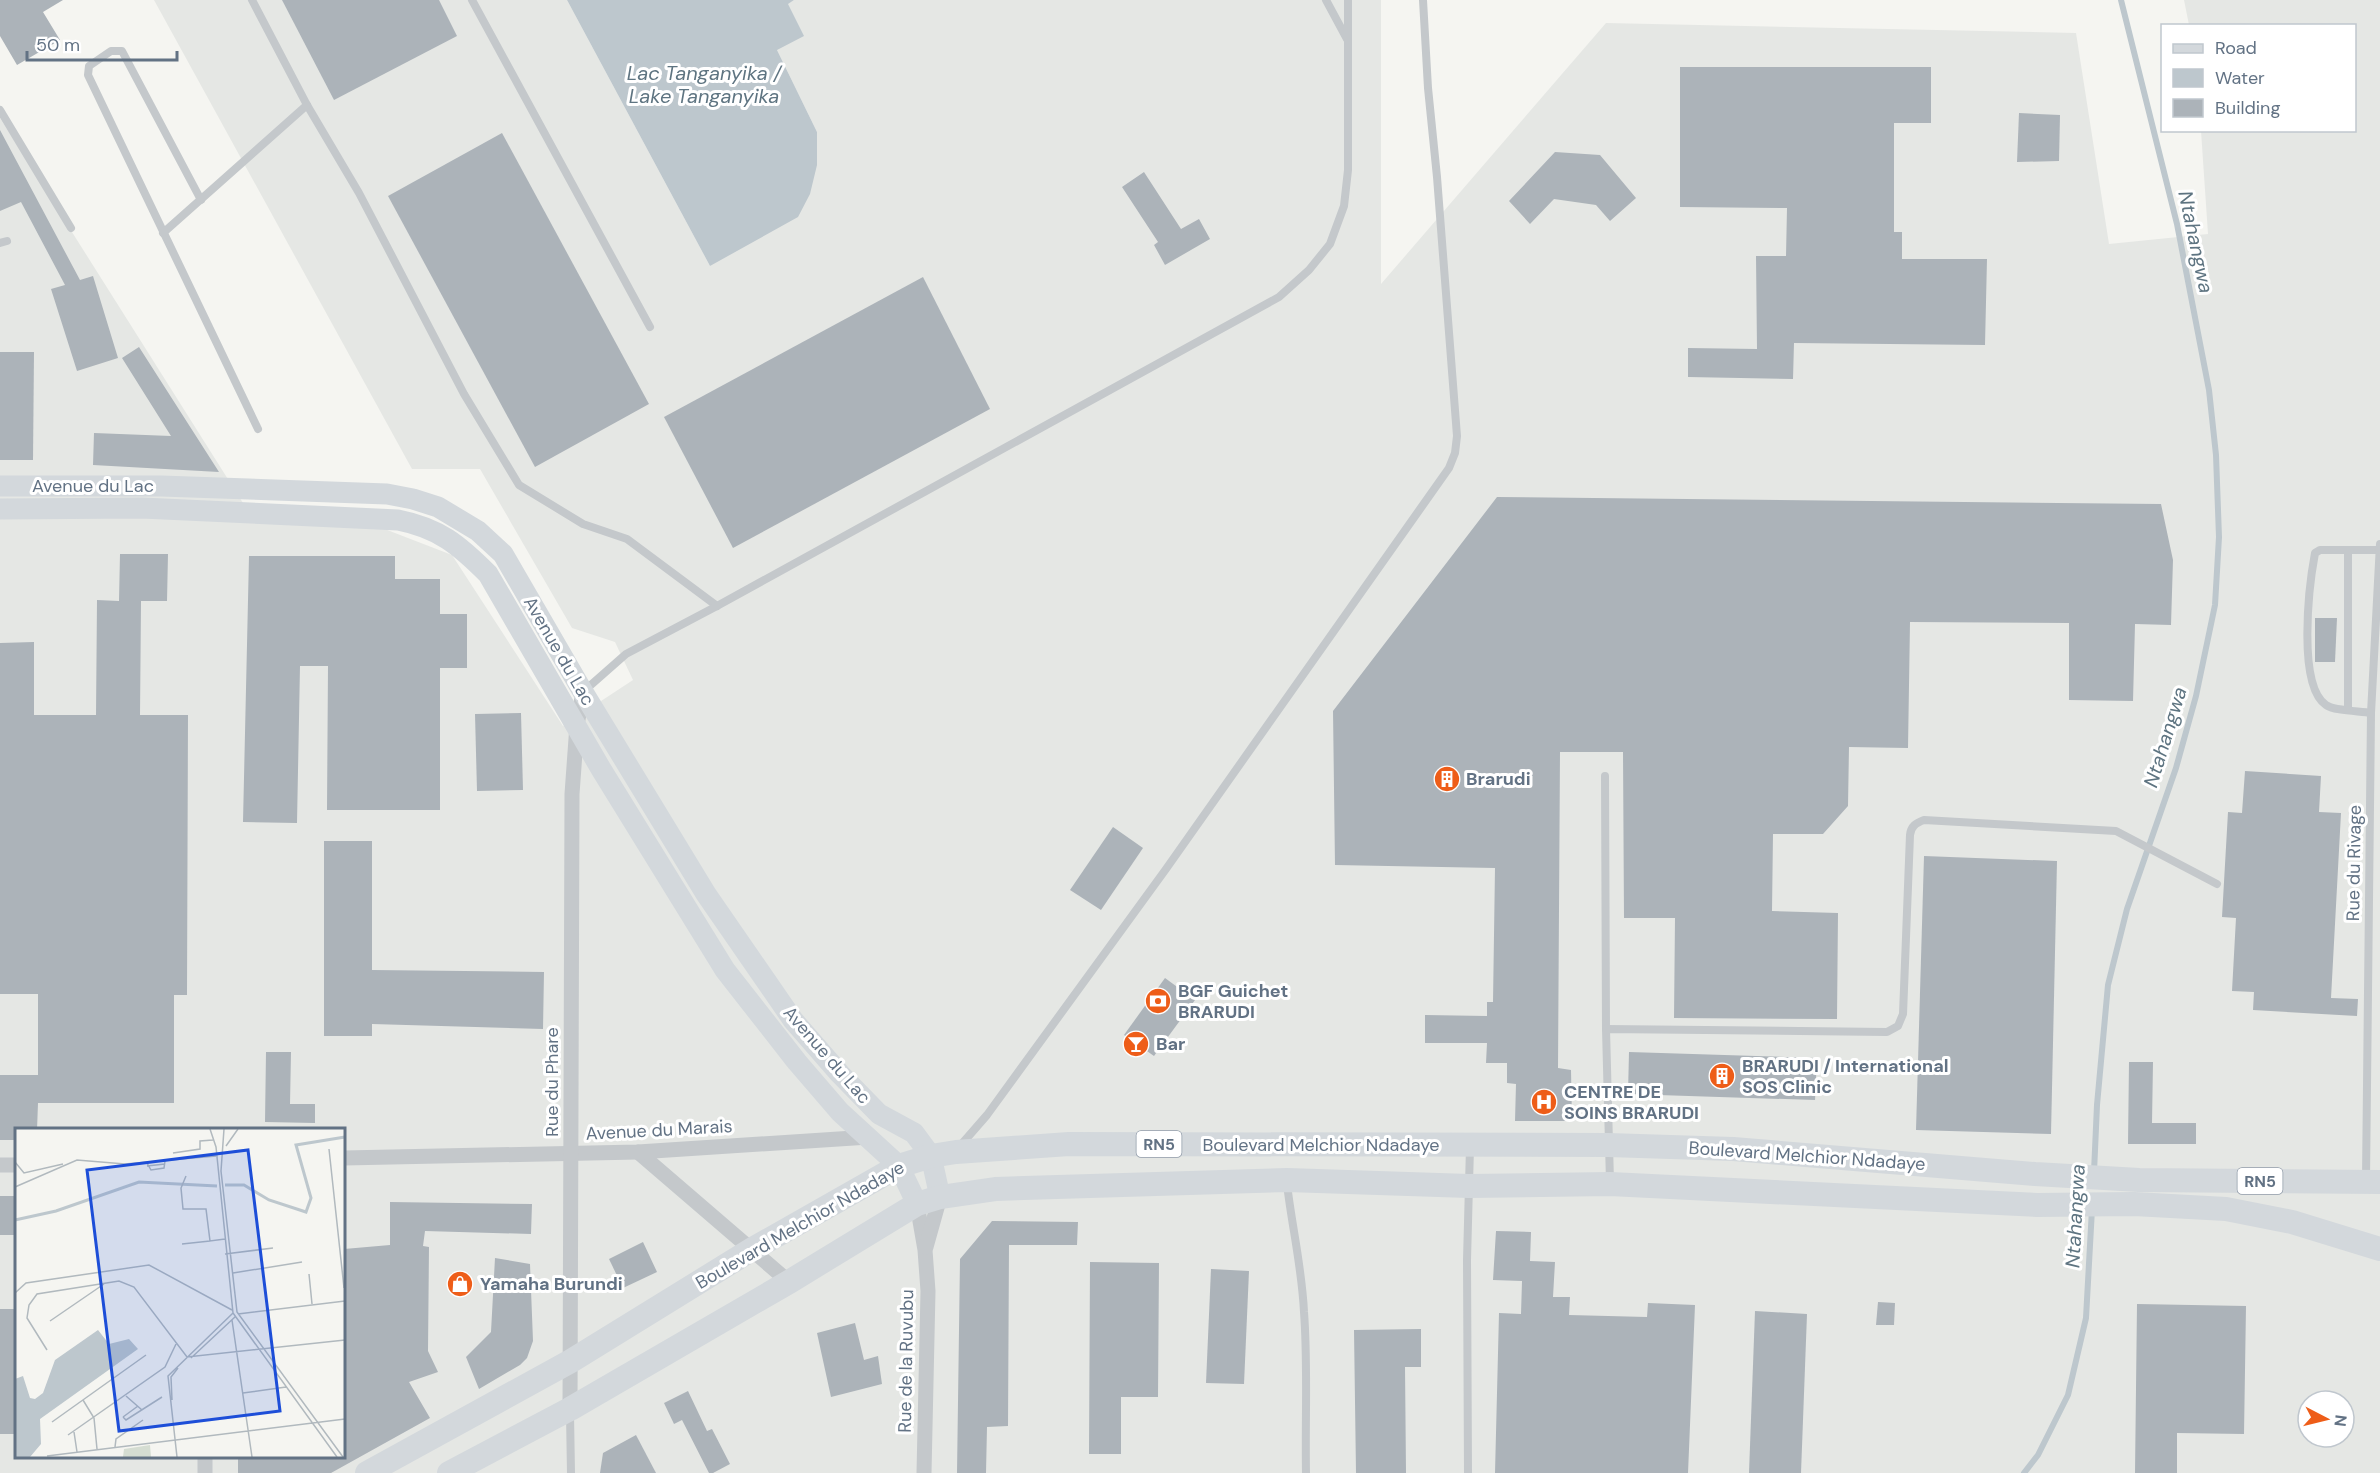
<svg xmlns="http://www.w3.org/2000/svg" width="2380" height="1473" font-family="'DM Sans',sans-serif">
<style>
.built{fill:#e5e7e4;fill-rule:evenodd}
.water{fill:#bdc7cd}
.lines{fill:none;stroke-linecap:round;stroke-linejoin:round}
.stream{stroke:#bdc7cd;stroke-width:6}
.building{fill:#acb3b9}
.lane{stroke:#c4c8cb;stroke-width:8}
.street{stroke:#c4c8cb;stroke-width:15}
.secondary{stroke:#d3d8dc;stroke-width:21}
.primary{stroke:#d3d8dc;stroke-width:24}
.labels{text-anchor:middle;dominant-baseline:central;stroke-width:6;stroke-linejoin:round;paint-order:stroke}
.shield{fill:#fff;stroke:#919ca9;stroke-width:1.5}
.shield-label{font-size:16px;font-weight:bold;fill:#627284}
.street-label{font-size:18px;fill:#627284;stroke:#fff}
.poi-label{font-size:18px;font-weight:bold;fill:#627284;stroke:#fff;text-anchor:start}
.water-label{font-size:20px;font-style:italic;fill:#5e7481;stroke:#fff}
.inset-river{fill:none;stroke:#bdc7cd;stroke-width:3}
.inset-road{fill:none;stroke:#b1b9be;stroke-width:1.5}
.view{fill:#1d4ed8;fill-opacity:0.15;stroke:#1d4ed8;stroke-width:3}
.inset-edge{fill:none;stroke:#627284;stroke-width:3}
</style>
<rect width="100%" height="100%" fill="#f5f5f1"/>
<!-- built -->
<path class="built" d="M154 0H567L710 266 817 132 777 50 787 4 794 0H1381V284L1606 23 2076 33 2109 244 2208 234 2201 131 2354 130V26L2189 25 2184 0H2380V1473H0V118L255 522 382 528 452 555 563 726 633 680 615 642 572 628 480 469H412ZM16 1130H344V1456H16ZM2308 1401H2344V1437H2308Z"/>
<!-- water -->
<path class="water" d="M567 0H794L788 4 804 36 777 50 817 132V165L810 194 798 217 710 266Z"/>
<g class="lines">
<!-- stream -->
<g class="stream">
<path d="M2094 1172 2097 1105 2108 985 2127 909 2176 768 2196 696 2215 605 2219 537 2216 455 2209 390 2177 224 2121 0"/>
<path d="M2024 1473 2038 1455 2068 1395 2086 1318 2092 1209"/>
</g>
</g>
<!-- building -->
<g class="building">
<path d="M0 0H63L43 12 60 40 17 65 0 36Z"/>
<path d="M282 0H439L457 36 334 100Z"/>
<path d="M1680 67H1931V123H1894V232H1902V259H1987L1985 345 1794 343 1793 379 1688 377V348L1757 349 1756 256H1786L1787 208 1680 207Z"/>
<path d="M2019 113 2060 115 2059 161 2017 162Z"/>
<path d="M0 130 80 280 93 276 118 358 77 371 51 289 65 285 21 202 0 211Z"/>
<path d="M502 133 649 404 535 467 388 196Z"/>
<path d="M1555 152 1600 155 1636 198 1610 221 1596 205 1554 199 1530 224 1509 201Z"/>
<path d="M1144 172 1181 229 1199 219 1210 239 1165 265 1154 245 1158 242 1122 187Z"/>
<path d="M923 277 990 409 733 548 664 417Z"/>
<path d="M139 347 219 472 93 465 94 433 171 436 122 358Z"/>
<path d="M0 352H34L33 460H0Z"/>
<path d="M1497 497 2161 504 2173 560 2171 625 2135 624 2133 701 2069 700V623L1910 622 1908 748 1849 747 1848 806 1823 834H1773L1772 911 1838 913 1837 1019 1674 1018 1675 918H1624L1623 752H1560L1558 1068 1571 1070 1572 1121H1515L1516 1084 1507 1083V1063H1486L1487 1043H1425V1015L1487 1016V1002H1493L1495 868 1335 865 1333 711Z"/>
<path d="M120 554H168L167 601H141L140 715H188L187 995H174V1103H38L37 1130H16V1140H0V1075H38V994H0V643L34 642V715H96L97 600 119 601Z"/>
<path d="M249 556H395V579H440V614H467V668H440V810H327L328 666H300L297 823 243 822Z"/>
<path d="M2315 618H2337L2335 662H2315Z"/>
<path d="M521 713 523 790 477 791 475 714Z"/>
<path d="M2245 771 2321 776 2319 812 2341 813 2331 998 2358 999 2357 1016 2253 1010 2254 992 2232 991 2236 918 2222 917 2228 812 2242 813Z"/>
<path d="M1113 827 1143 848 1101 910 1070 890Z"/>
<path d="M324 841H372V970L544 972 543 1029 372 1024V1036H324Z"/>
<path d="M1924 856 2057 861 2051 1134 1916 1130Z"/>
<path d="M1165 978 1195 1000 1154 1056 1124 1035Z"/>
<path d="M266 1052H291L290 1104H315V1123L265 1122Z"/>
<path d="M1629 1052 1817 1058 1815 1100 1628 1094Z"/>
<path d="M2129 1062H2153L2152 1123H2196V1144H2128Z"/>
<rect x="0" y="1196" width="16" height="39"/>
<path d="M390 1202 532 1204 531 1234 425 1231 423 1246 429 1247 428 1351 438 1372 409 1382 430 1418 331 1473H238V1456H344V1249L390 1245Z"/>
<path d="M992 1221 1078 1222 1077 1245H1009L1008 1426 987 1427 986 1473H957L960 1259Z"/>
<path d="M1496 1231 1531 1232 1530 1261 1555 1262 1553 1297H1570L1569 1315 1647 1317 1648 1303 1695 1305 1688 1473H1495L1499 1313 1521 1314 1522 1281 1493 1280Z"/>
<path d="M643 1242 657 1272 623 1288 609 1259Z"/>
<path d="M495 1258 530 1264 533 1341 527 1358 520 1365 479 1389 466 1357 491 1332Z"/>
<path d="M1090 1262 1159 1263 1158 1397H1121V1454H1089Z"/>
<path d="M1211 1269 1249 1271 1244 1384 1206 1383Z"/>
<path d="M1878 1302 1895 1303 1894 1325H1876Z"/>
<path d="M2137 1304 2246 1306 2244 1434 2177 1433V1473H2135Z"/>
<rect x="0" y="1309" width="16" height="125"/>
<path d="M1755 1311 1807 1314 1801 1473H1749Z"/>
<path d="M855 1323 864 1360 878 1356 882 1384 831 1397 817 1333Z"/>
<path d="M1421 1329V1367H1405L1406 1473H1356L1354 1330Z"/>
<path d="M688 1391 707 1431 712 1429 730 1464 713 1473H709L682 1420 674 1424 664 1403Z"/>
<path d="M636 1435 656 1473H600L603 1453Z"/>
</g>
<g class="lines">
<!-- lane -->
<g class="lane">
<path d="M252 0 307 105 359 193 464 394 519 485 583 524 627 539 717 606"/>
<path d="M472 0 650 327"/>
<path d="M1326 0 1347 39"/>
<path d="M0 110 71 228"/>
<path d="M201 200 122 51H111L89 66 88 75 258 429"/>
<path d="M163 233 307 105"/>
<path d="M0 243 7 241"/>
<path d="M584 691 626 654 717 606 1279 297 1309 270 1330 244 1344 206 1348 170V0"/>
<path d="M2348 710V550"/>
<path d="M2371 713C2360 711 2334 711 2326 705 2297 685 2309 585 2315 553L2320 550H2380"/>
<path d="M1605 776 1606 1029"/>
<path d="M960 1146 987 1115 1166 869 1449 468 1455 453 1457 436 1437 177 1428 88 1423 0"/>
<path d="M2366 1179 2371 713 2380 544"/>
<path d="M1610 1182 1606 1029 1887 1032 1898 1026 1903 1014 1910 835C1911 826 1916 823 1924 820L2116 831 2217 884"/>
<path d="M1287 1184C1292 1227 1302 1268 1304 1312 1308 1365 1305 1419 1306 1473"/>
<path d="M570 1414 571 1473"/>
<path d="M1468 1473 1467 1260 1470 1147"/>
</g>
<!-- street -->
<g class="street">
<path d="M638 1152 789 1282"/>
<path d="M344 1158 638 1152 869 1137"/>
<path d="M0 1165H16"/>
<path d="M917 1204 925 1250 928 1291 924 1473"/>
<path d="M926 1247 940 1197"/>
<path d="M570 1409 572 794 577 725 583 692"/>
<path d="M205 1473V1456"/>
</g>
<!-- secondary -->
<g class="secondary">
<path d="M0 486H161L387 494 413 499 438 507 478 531 503 554 583 692 706 894 793 1020 840 1074 879 1114 914 1133 931 1156 940 1197"/>
<path d="M0 509 142 508 398 520C439 528 459 545 488 574L601 769 725 970 797 1062 840 1112 899 1166 917 1204"/>
</g>
<!-- primary -->
<g class="primary">
<path d="M367 1473 571 1361 751 1250 899 1166 931 1156 956 1152 1069 1144 1608 1145 1733 1149 2035 1174 2139 1180 2380 1182"/>
<path d="M449 1473 570 1409 789 1282 917 1204 940 1197 995 1189 1287 1180 1469 1186 1610 1184 2037 1205 2134 1204 2226 1209 2292 1222 2380 1249"/>
</g>
</g>
<!-- icons -->
<defs>
<g id="building-disc" transform="scale(1.35)"><circle r="9.5" fill="#ee5d18" stroke="#fff"/><path d="M-4-6H4V6H1V3H-1V6H-4ZM-2.5-4.3h1.7v1.8h-1.7ZM.8-4.3h1.7v1.8H.8ZM-2.5-1h1.7V.8h-1.7ZM.8-1h1.7V.8H.8Z" fill="#fff"/></g>
<g id="bank-disc" transform="scale(1.35)"><circle r="9.5" fill="#ee5d18" stroke="#fff"/><path d="M-6-4H6V4H-6ZM0-2.3a2.3 2.3 0 1 0 0 4.6a2.3 2.3 0 1 0 0-4.6Z" fill="#fff"/></g>
<g id="bar-disc" transform="scale(1.35)"><circle r="9.5" fill="#ee5d18" stroke="#fff"/><path d="M-6-5H6L.8 .8V4.5H3.5V6h-7V4.5H-.8V.8Z" fill="#fff"/></g>
<g id="hospital-disc" transform="scale(1.35)"><circle r="9.5" fill="#ee5d18" stroke="#fff"/><path d="M-5-5h3v3.5h4V-5h3V5h-3V1.5h-4V5h-3Z" fill="#fff"/></g>
<g id="shop-disc" transform="scale(1.35)"><circle r="9.5" fill="#ee5d18" stroke="#fff"/><path d="M-5-2.5h2.3a2.7 3.5 0 0 1 5.4 0H5L5.5 6h-11ZM-1.5-2.5h3a1.5 2.3 0 0 0-3 0Z" fill="#fff"/></g>
</defs>
<g fill-rule="evenodd">
<use href="#building-disc" x="1447" y="779"/>
<use href="#bank-disc" x="1158" y="1001"/>
<use href="#bar-disc" x="1136" y="1044"/>
<use href="#building-disc" x="1722" y="1076"/>
<use href="#hospital-disc" x="1544" y="1102"/>
<use href="#shop-disc" x="460" y="1284"/>
</g>
<g class="labels">
<!-- shield labels -->
<g class="shield">
<rect x="1136.5" y="1131" width="45" height="26" rx="4.5"/>
<rect x="2237.5" y="1168" width="45" height="26" rx="4.5"/>
</g>
<g class="shield-label">
<text x="1159" y="1144">RN5</text>
<text x="2260" y="1181">RN5</text>
</g>
<!-- street labels -->
<g class="street-label">
<text x="93" y="486">Avenue du Lac</text>
<text transform="translate(559 651) rotate(60)">Avenue du Lac</text>
<text transform="translate(2354 863) rotate(-89)">Rue du Rivage</text>
<text transform="translate(827 1055) rotate(49)">Avenue du Lac</text>
<text transform="translate(552 1082) rotate(-90)">Rue du Phare</text>
<text transform="translate(659 1130) rotate(-3)">Avenue du Marais</text>
<text x="1321" y="1145">Boulevard Melchior Ndadaye</text>
<text transform="translate(1807 1156) rotate(4)">Boulevard Melchior Ndadaye</text>
<text transform="translate(800 1225) rotate(-30)">Boulevard Melchior Ndadaye</text>
<text transform="translate(906 1361) rotate(-89)">Rue de la Ruvubu</text>
</g>
<!-- poi labels -->
<g class="poi-label">
<text x="1466" y="779">Brarudi</text>
<text x="1178" y="991">BGF Guichet<tspan x="1178" dy="21">BRARUDI</tspan></text>
<text x="1156" y="1044">Bar</text>
<text x="1742" y="1066">BRARUDI / International<tspan x="1742" dy="21">SOS Clinic</tspan></text>
<text x="1564" y="1092">CENTRE DE<tspan x="1564" dy="21">SOINS BRARUDI</tspan></text>
<text x="480" y="1284">Yamaha Burundi</text>
</g>
<!-- water labels -->
<g class="water-label">
<text x="704" y="73">Lac Tanganyika /<tspan x="704" dy="23">Lake Tanganyika</tspan></text>
<text transform="translate(2196 242) rotate(78)">Ntahangwa</text>
<text transform="translate(2165 737) rotate(-73)">Ntahangwa</text>
<text transform="translate(2075 1216) rotate(-87)">Ntahangwa</text>
</g>
</g>
<!-- overview -->
<g transform="translate(15 1128)">
<rect width="330" height="330" fill="#f5f5f1"/>
<path d="M135 317 136 329H108L109 321Z" fill="#d5ddd2"/>
<path d="M83 202 94 216 114 211 123 221 25 291 26 316 15 329H0V251L8 248 15 270 20 271 28 265 40 232Z" fill="#bdc7cd"/>
<path class="inset-river" d="M210 57H229L254 72 291 84 296 70 281 17 330 9M0 92 41 83 124 54 202 58"/>
<path class="inset-road" d="M195 1 201 19 218 185 322 329M209 1 206 43 222 184 328 329M211 18 223 1M314 21 329 160M158 25 185 21V13L198 12M0 34 9 45 48 36M132 35 136 42 149 40 150 33M132 38 150 36M171 48 166 60 168 81H191L195 113 210 111M0 59 62 32 110 36 201 28M167 116 195 113M210 126 258 120M218 145 287 134M294 146 297 176M0 165 11 155 134 137 217 182M223 186 330 173M217 192 237 329M35 193 89 156M32 222 12 190 14 177 22 166 104 153 119 159 172 229 330 212M176 230 221 188M228 265 271 259M111 268 127 282M68 272 79 290 82 321M157 272 156 249 163 240M108 289 111 292 147 269M108 289 123 278M37 294 131 227M59 304 62 324M53 307 150 239 161 216M100 319 101 311 128 292M32 328 330 291M162 329 153 248 218 185"/>
<path class="view" d="M233 22 265 283 104 303 72 42Z"/>
<rect width="330" height="330" class="inset-edge"/>
</g>
<!-- legend -->
<rect x="2161" y="24" width="195" height="108" fill="#ffffff" stroke="#c0c7ce" stroke-width="1.5"/>
<rect x="2173" y="44" width="30" height="9" fill="#d3d8dc" stroke="#c0c7ce" stroke-width="1.5"/>
<text x="2215" y="54" font-size="18" fill="#627284">Road</text>
<rect x="2173" y="69" width="30" height="18" fill="#bdc7cd" stroke="#c0c7ce" stroke-width="1.5"/>
<text x="2215" y="84" font-size="18" fill="#627284">Water</text>
<rect x="2173" y="99" width="30" height="18" fill="#acb3b9" stroke="#c0c7ce" stroke-width="1.5"/>
<text x="2215" y="114" font-size="18" fill="#627284">Building</text>
<!-- north arrow -->
<g transform="translate(2326 1419) rotate(97)"><circle r="28" fill="#ffffff" stroke="#c0c7ce" stroke-width="1.5"/>
<path d="M0-4.5L10 22L0 15L-10 22Z" fill="#ee5d18"/>
<text y="-9" font-size="16" font-weight="bold" text-anchor="middle" fill="#627284">N</text>
</g>
<!-- scale -->
<path d="M27 51v9h150v-9" fill="none" stroke="#627284" stroke-width="3"/>
<text x="36" y="51" font-size="18" fill="#627284" stroke="#ffffff" stroke-width="4.5" paint-order="stroke">50 m</text>
</svg>
